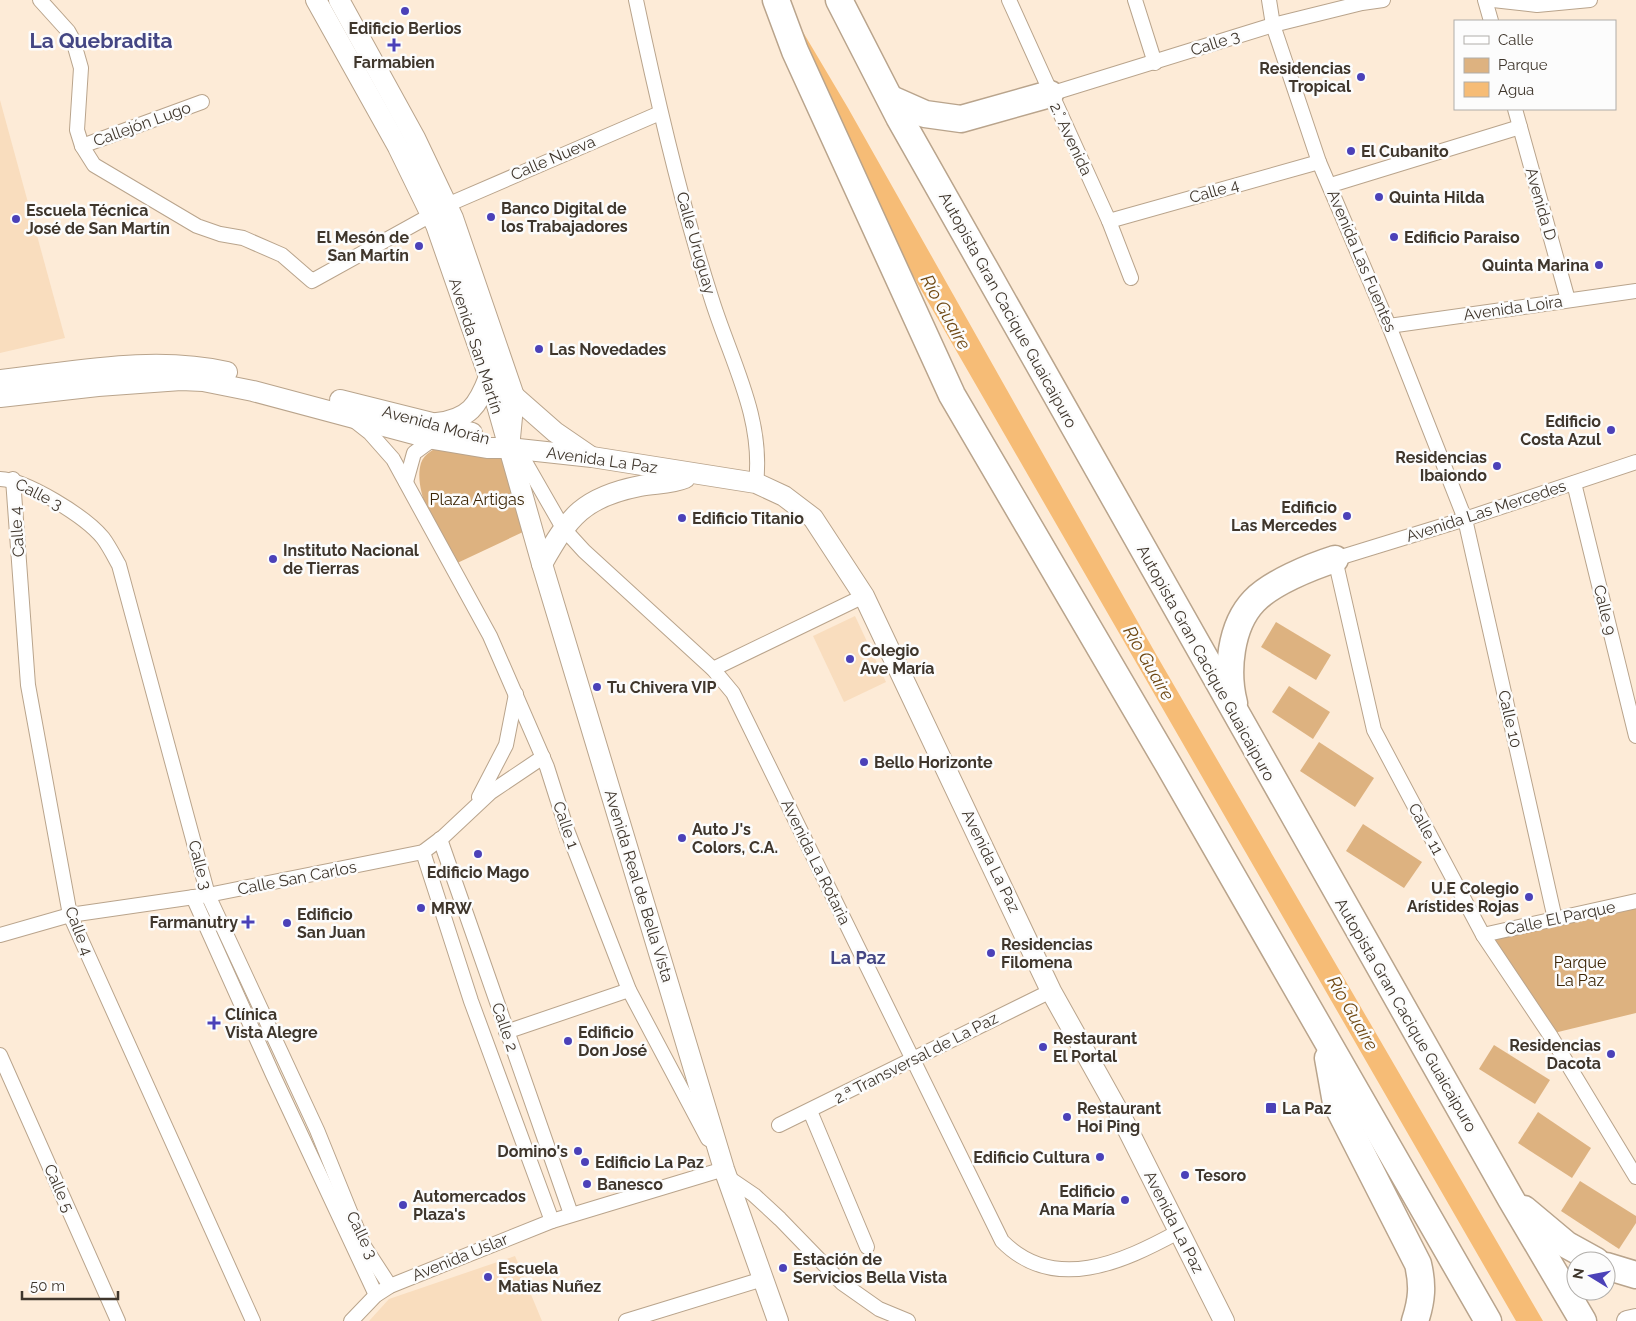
<svg xmlns="http://www.w3.org/2000/svg" width="1636" height="1321" font-family="Raleway,sans-serif">
<style>
.built{fill:#f9ddbe}
.green{fill:#ddb280}
.water{fill:#f6bc76}
.lines{fill:none;stroke-linecap:round;stroke-linejoin:round}
.street-casing{stroke:#b9a48c;stroke-width:16}
.secondary-casing{stroke:#b9a48c;stroke-width:22}
.highway-casing{stroke:#b9a48c;stroke-width:29}
.street{stroke:#fff;stroke-width:14}
.secondary{stroke:#fff;stroke-width:20}
.highway{stroke:#fff;stroke-width:26}
.poi-dot{fill:#4b41b8;stroke:#fcfcfc;stroke-width:2}
.labels{text-anchor:middle;dominant-baseline:central;stroke-width:5;stroke-linejoin:round;paint-order:stroke}
.poi-label{font-size:16px;font-weight:bold;fill:#3f362c;stroke:#fcfcfc;text-anchor:start}
.street-label{font-size:16px;fill:#3f362c;stroke:#fcfcfc}
.park-label{font-size:16px;fill:#3c2505;stroke:#fcfcfc}
.water-label{font-size:18px;font-style:italic;fill:#6f4914;stroke:#fcfcfc}
.neighbourhood-label{font-size:18px;font-weight:bold;fill:#444683;stroke:#fcfcfc}
.district-label{font-size:21px;font-weight:bold;fill:#444683;stroke:#fcfcfc}
</style>
<rect width="100%" height="100%" fill="#fdebd7"/>
<!-- built -->
<g class="built">
<path d="M0 100 65 338 0 353Z"/>
<path d="M855 616 886 682 844 702 813 636Z"/>
<path d="M515 1256 542 1321H369L389 1299Z"/>
</g>
<!-- green -->
<g class="green">
<path d="M444 444 516 456 538 525 453 565C441 539 412 492 421 463 424 454 435 448 444 444Z"/>
<path d="M1276 622 1331 655 1316 680 1261 647Z"/>
<path d="M1289 686 1330 712 1313 739 1272 712Z"/>
<path d="M1319 742 1374 778 1355 807 1300 771Z"/>
<path d="M1363 824 1422 862 1404 888 1346 851Z"/>
<path d="M1636 902V1013L1554 1033 1489 935Z"/>
<path d="M1494 1045 1550 1080 1535 1104 1479 1069Z"/>
<path d="M1538 1112 1591 1148 1572 1178 1518 1143Z"/>
<path d="M1580 1181 1636 1216V1223L1619 1249 1561 1211Z"/>
</g>
<!-- water -->
<path class="water" d="M784 0 848 108 1157 656 1543 1321H1516L886 229Z"/>
<g class="lines">
<!-- street casing -->
<g class="street-casing">
<g id="street">
<path d="M40 0 68 31 73 40 81 68 77 130 82 146 94 165 197 226 220 234 243 238 282 255 312 281 431 215"/>
<path d="M636 0C657 100 680 200 711 297 730 359 764 417 756 483"/>
<path d="M1009 0 1109 221 1131 278"/>
<path d="M1135 0 1155 63"/>
<path d="M1269 0 1273 25 1319 162 1389 326 1465 519 1555 919"/>
<path d="M1485 0 1491 21"/>
<path d="M1493 0 1537 5 1590 0"/>
<path d="M1050 94 1273 25 1362 3 1383 0"/>
<path d="M1515 109 1568 300"/>
<path d="M82 146 202 102"/>
<path d="M1331 185 1520 127"/>
<path d="M447 205 660 113"/>
<path d="M1109 221 1319 162"/>
<path d="M1389 326 1636 291"/>
<path d="M356 422 370 433 393 459 490 636 547 767 567 830 629 990 708 1139"/>
<path d="M509 448 524 460 563 528 584 551 713 669 733 693 1002 1241C1054 1294 1123 1262 1178 1232"/>
<path d="M1636 462 1465 519 1335 559 1374 730 1483 935 1550 1035 1636 1177"/>
<path d="M0 479C27 480 86 517 103 538 109 546 114 556 119 565L208 895 317 1130 364 1246 390 1286"/>
<path d="M13 479 28 685 70 915 253 1321"/>
<path d="M406 482 414 453 433 439"/>
<path d="M1574 483 1636 736"/>
<path d="M713 669 864 596"/>
<path d="M479 797 506 745 516 694"/>
<path d="M440 839 571 1214"/>
<path d="M423 852 471 1001 552 1221"/>
<path d="M193 897 273 1075 376 1295"/>
<path d="M0 935 70 915 208 895 423 852 443 837 491 792 543 757"/>
<path d="M1483 935 1636 901"/>
<path d="M506 1032 629 990"/>
<path d="M0 1055 118 1321"/>
<path d="M810 1111 867 1247"/>
<path d="M779 1125 1051 991"/>
<path d="M729 1178 754 1195 780 1219 842 1283 879 1309 908 1321"/>
<path d="M351 1321 376 1295 390 1286 552 1221 724 1169 721 1162"/>
<path d="M626 1321 763 1279"/>
</g>
</g>
<!-- secondary casing -->
<g class="secondary-casing">
<g id="secondary">
<path d="M316 0 398 147 436 225 489 377 542 564 724 1169 778 1321"/>
<path d="M339 0 415 138 453 218 514 396 510 438"/>
<path d="M0 380C74 372 153 355 227 372"/>
<path d="M514 396 555 432 590 456"/>
<path d="M0 397 98 386 181 380 203 381 253 391 433 439 487 448H509L592 457 756 483 784 496 813 518 864 596 1051 991 1123 1120 1224 1321"/>
<path d="M340 400 472 433"/>
<path d="M437 423C469 419 478 406 489 377"/>
<path d="M542 564C569 516 584 497 640 486 655 483 671 484 685 478"/>
<path d="M1627 1321 1636 1319"/>
</g>
</g>
<!-- highway casing -->
<g class="highway-casing">
<g id="highway">
<path d="M776 0 795 51 952 395 1168 764 1488 1321"/>
<path d="M839 0 899 117 985 269 1511 1199 1583 1321"/>
<path d="M891 99 925 114 961 119 1050 94"/>
<path d="M1234 703C1226 672 1230 626 1254 601 1271 583 1310 567 1335 559"/>
<path d="M1328 1058 1336 1103 1418 1264C1423 1285 1422 1300 1415 1321"/>
<path d="M1524 1209 1567 1245 1596 1261"/>
<path d="M1606 1266 1636 1275"/>
</g>
</g>
<!-- street -->
<use href="#street" class="street"/>
<!-- secondary -->
<use href="#secondary" class="secondary"/>
<!-- highway -->
<use href="#highway" class="highway"/>
</g>
<!-- markers -->
<g class="poi-dot">
<circle cx="405" cy="11" r="5"/>
<path d="M391.5 37.5h5v5h5v5h-5v5h-5v-5h-5v-5h5z"/>
<circle cx="1361" cy="77" r="5"/>
<circle cx="1351" cy="151" r="5"/>
<circle cx="1379" cy="197" r="5"/>
<circle cx="491" cy="217" r="5"/>
<circle cx="16" cy="219" r="5"/>
<circle cx="1394" cy="237" r="5"/>
<circle cx="419" cy="246" r="5"/>
<circle cx="1599" cy="265" r="5"/>
<circle cx="539" cy="349" r="5"/>
<circle cx="1611" cy="430" r="5"/>
<circle cx="1497" cy="466" r="5"/>
<circle cx="1347" cy="516" r="5"/>
<circle cx="682" cy="518" r="5"/>
<circle cx="273" cy="559" r="5"/>
<circle cx="850" cy="659" r="5"/>
<circle cx="597" cy="687" r="5"/>
<circle cx="864" cy="762" r="5"/>
<circle cx="682" cy="838" r="5"/>
<circle cx="478" cy="854" r="5"/>
<circle cx="1529" cy="897" r="5"/>
<circle cx="421" cy="908" r="5"/>
<path d="M245.5 914.5h5v5h5v5h-5v5h-5v-5h-5v-5h5z"/>
<circle cx="287" cy="923" r="5"/>
<circle cx="991" cy="953" r="5"/>
<path d="M211.5 1015.5h5v5h5v5h-5v5h-5v-5h-5v-5h5z"/>
<circle cx="568" cy="1041" r="5"/>
<circle cx="1043" cy="1047" r="5"/>
<circle cx="1611" cy="1054" r="5"/>
<rect x="1265" y="1102" width="12" height="12" rx="2.5"/>
<circle cx="1067" cy="1117" r="5"/>
<circle cx="578" cy="1151" r="5"/>
<circle cx="1100" cy="1157" r="5"/>
<circle cx="585" cy="1162" r="5"/>
<circle cx="1185" cy="1175" r="5"/>
<circle cx="587" cy="1184" r="5"/>
<circle cx="1125" cy="1200" r="5"/>
<circle cx="403" cy="1205" r="5"/>
<circle cx="783" cy="1268" r="5"/>
<circle cx="488" cy="1277" r="5"/>
</g>
<g class="labels">
<!-- poi labels -->
<g class="poi-label">
<text x="405" y="28" text-anchor="middle">Edificio Berlios</text>
<text x="394" y="62" text-anchor="middle">Farmabien</text>
<text x="1351" y="68" text-anchor="end">Residencias<tspan x="1351" dy="18">Tropical</tspan></text>
<text x="1361" y="151">El Cubanito</text>
<text x="1389" y="197">Quinta Hilda</text>
<text x="501" y="208">Banco Digital de<tspan x="501" dy="18">los Trabajadores</tspan></text>
<text x="26" y="210">Escuela Técnica<tspan x="26" dy="18">José de San Martín</tspan></text>
<text x="409" y="237" text-anchor="end">El Mesón de<tspan x="409" dy="18">San Martín</tspan></text>
<text x="1404" y="237">Edificio Paraiso</text>
<text x="1589" y="265" text-anchor="end">Quinta Marina</text>
<text x="549" y="349">Las Novedades</text>
<text x="1601" y="421" text-anchor="end">Edificio<tspan x="1601" dy="18">Costa Azul</tspan></text>
<text x="1487" y="457" text-anchor="end">Residencias<tspan x="1487" dy="18">Ibaiondo</tspan></text>
<text x="1337" y="507" text-anchor="end">Edificio<tspan x="1337" dy="18">Las Mercedes</tspan></text>
<text x="692" y="518">Edificio Titanio</text>
<text x="283" y="550">Instituto Nacional<tspan x="283" dy="18">de Tierras</tspan></text>
<text x="860" y="650">Colegio<tspan x="860" dy="18">Ave María</tspan></text>
<text x="607" y="687">Tu Chivera VIP</text>
<text x="874" y="762">Bello Horizonte</text>
<text x="692" y="829">Auto J's<tspan x="692" dy="18">Colors, C.A.</tspan></text>
<text x="478" y="872" text-anchor="middle">Edificio Mago</text>
<text x="1519" y="888" text-anchor="end">U.E Colegio<tspan x="1519" dy="18">Arístides Rojas</tspan></text>
<text x="431" y="908">MRW</text>
<text x="297" y="914">Edificio<tspan x="297" dy="18">San Juan</tspan></text>
<text x="238" y="922" text-anchor="end">Farmanutry</text>
<text x="1001" y="944">Residencias<tspan x="1001" dy="18">Filomena</tspan></text>
<text x="225" y="1014">Clínica<tspan x="225" dy="18">Vista Alegre</tspan></text>
<text x="578" y="1032">Edificio<tspan x="578" dy="18">Don José</tspan></text>
<text x="1053" y="1038">Restaurant<tspan x="1053" dy="18">El Portal</tspan></text>
<text x="1601" y="1045" text-anchor="end">Residencias<tspan x="1601" dy="18">Dacota</tspan></text>
<text x="1077" y="1108">Restaurant<tspan x="1077" dy="18">Hoi Ping</tspan></text>
<text x="1282" y="1108">La Paz</text>
<text x="568" y="1151" text-anchor="end">Domino's</text>
<text x="1090" y="1157" text-anchor="end">Edificio Cultura</text>
<text x="595" y="1162">Edificio La Paz</text>
<text x="1195" y="1175">Tesoro</text>
<text x="597" y="1184">Banesco</text>
<text x="1115" y="1191" text-anchor="end">Edificio<tspan x="1115" dy="18">Ana María</tspan></text>
<text x="413" y="1196">Automercados<tspan x="413" dy="18">Plaza's</tspan></text>
<text x="793" y="1259">Estación de<tspan x="793" dy="18">Servicios Bella Vista</tspan></text>
<text x="498" y="1268">Escuela<tspan x="498" dy="18">Matias Nuñez</tspan></text>
</g>
<!-- street labels -->
<g class="street-label">
<text transform="translate(1215 43) rotate(-18)">Calle 3</text>
<text transform="translate(142 124) rotate(-20)">Callejón Lugo</text>
<text transform="translate(1071 139) rotate(65)">2.° Avenida</text>
<text transform="translate(553 158) rotate(-23)">Calle Nueva</text>
<text transform="translate(1214 191) rotate(-16)">Calle 4</text>
<text transform="translate(1541 204) rotate(74)">Avenida D</text>
<text transform="translate(696 243) rotate(74)">Calle Uruguay</text>
<text transform="translate(1362 261) rotate(67)">Avenida Las Fuentes</text>
<text transform="translate(1513 308) rotate(-8)">Avenida Loira</text>
<text transform="translate(1008 310) rotate(61)">Autopista Gran Cacique Guaicaipuro</text>
<text transform="translate(476 346) rotate(72)">Avenida San Martín</text>
<text transform="translate(436 425) rotate(15)">Avenida Morán</text>
<text transform="translate(602 460) rotate(8)">Avenida La Paz</text>
<text transform="translate(39 494) rotate(27)">Calle 3</text>
<text transform="translate(1486 511) rotate(-18)">Avenida Las Mercedes</text>
<text transform="translate(17 532) rotate(-94)">Calle 4</text>
<text transform="translate(1605 610) rotate(76)">Calle 9</text>
<text transform="translate(1206 663) rotate(61)">Autopista Gran Cacique Guaicaipuro</text>
<text transform="translate(1510 719) rotate(77)">Calle 10</text>
<text transform="translate(566 825) rotate(71)">Calle 1</text>
<text transform="translate(1426 829) rotate(62)">Calle 11</text>
<text transform="translate(991 861) rotate(64)">Avenida La Paz</text>
<text transform="translate(816 862) rotate(64)">Avenida La Rotaria</text>
<text transform="translate(200 865) rotate(75)">Calle 3</text>
<text transform="translate(297 878) rotate(-11)">Calle San Carlos</text>
<text transform="translate(639 886) rotate(73)">Avenida Real de Bella Vista</text>
<text transform="translate(1560 918) rotate(-12)">Calle El Parque</text>
<text transform="translate(79 931) rotate(69)">Calle 4</text>
<text transform="translate(1406 1015) rotate(60)">Autopista Gran Cacique Guaicaipuro</text>
<text transform="translate(505 1027) rotate(71)">Calle 2</text>
<text transform="translate(916 1058) rotate(-27)">2.ª Transversal de La Paz</text>
<text transform="translate(59 1188) rotate(66)">Calle 5</text>
<text transform="translate(1174 1222) rotate(63)">Avenida La Paz</text>
<text transform="translate(362 1235) rotate(64)">Calle 3</text>
<text transform="translate(460 1257) rotate(-22)">Avenida Uslar</text>
</g>
<!-- park labels -->
<g class="park-label">
<text x="477" y="499">Plaza Artigas</text>
<text x="1580" y="962">Parque<tspan x="1580" dy="18">La Paz</tspan></text>
</g>
<!-- water labels -->
<g class="water-label">
<text transform="translate(946 312) rotate(61)">Río Guaire</text>
<text transform="translate(1149 663) rotate(60)">Río Guaire</text>
<text transform="translate(1353 1013) rotate(60)">Río Guaire</text>
</g>
<!-- neighbourhood labels -->
<g class="neighbourhood-label">
<text x="858" y="957">La Paz</text>
</g>
<!-- district labels -->
<g class="district-label">
<text x="101" y="40">La Quebradita</text>
</g>
</g>
<!-- legend -->
<rect x="1454" y="20" width="162" height="90" fill="#fcfcfc" stroke="#b0ada9"/>
<rect x="1464" y="36" width="25" height="8" fill="#ffffff" stroke="#b0ada9"/>
<text x="1498" y="45" font-size="15" fill="#3f362c">Calle</text>
<rect x="1464" y="58" width="25" height="15" fill="#ddb280" stroke="#b0ada9"/>
<text x="1498" y="70" font-size="15" fill="#3f362c">Parque</text>
<rect x="1464" y="82" width="25" height="15" fill="#f6bc76" stroke="#b0ada9"/>
<text x="1498" y="95" font-size="15" fill="#3f362c">Agua</text>
<!-- north arrow -->
<g transform="translate(1591 1276) rotate(280)"><circle r="24" fill="#fcfcfc" stroke="#b0ada9"/>
<path d="M0-4L9 19L0 12L-9 19Z" fill="#4b41b8"/>
<text y="-8" font-size="14" font-weight="bold" text-anchor="middle" fill="#3f362c">N</text>
</g>
<!-- scale -->
<path d="M22 1291v8h96v-8" fill="none" stroke="#3f362c" stroke-width="2.5"/>
<text x="30" y="1291" font-size="15" fill="#3f362c" stroke="#fcfcfc" stroke-width="4" paint-order="stroke">50 m</text>
</svg>
